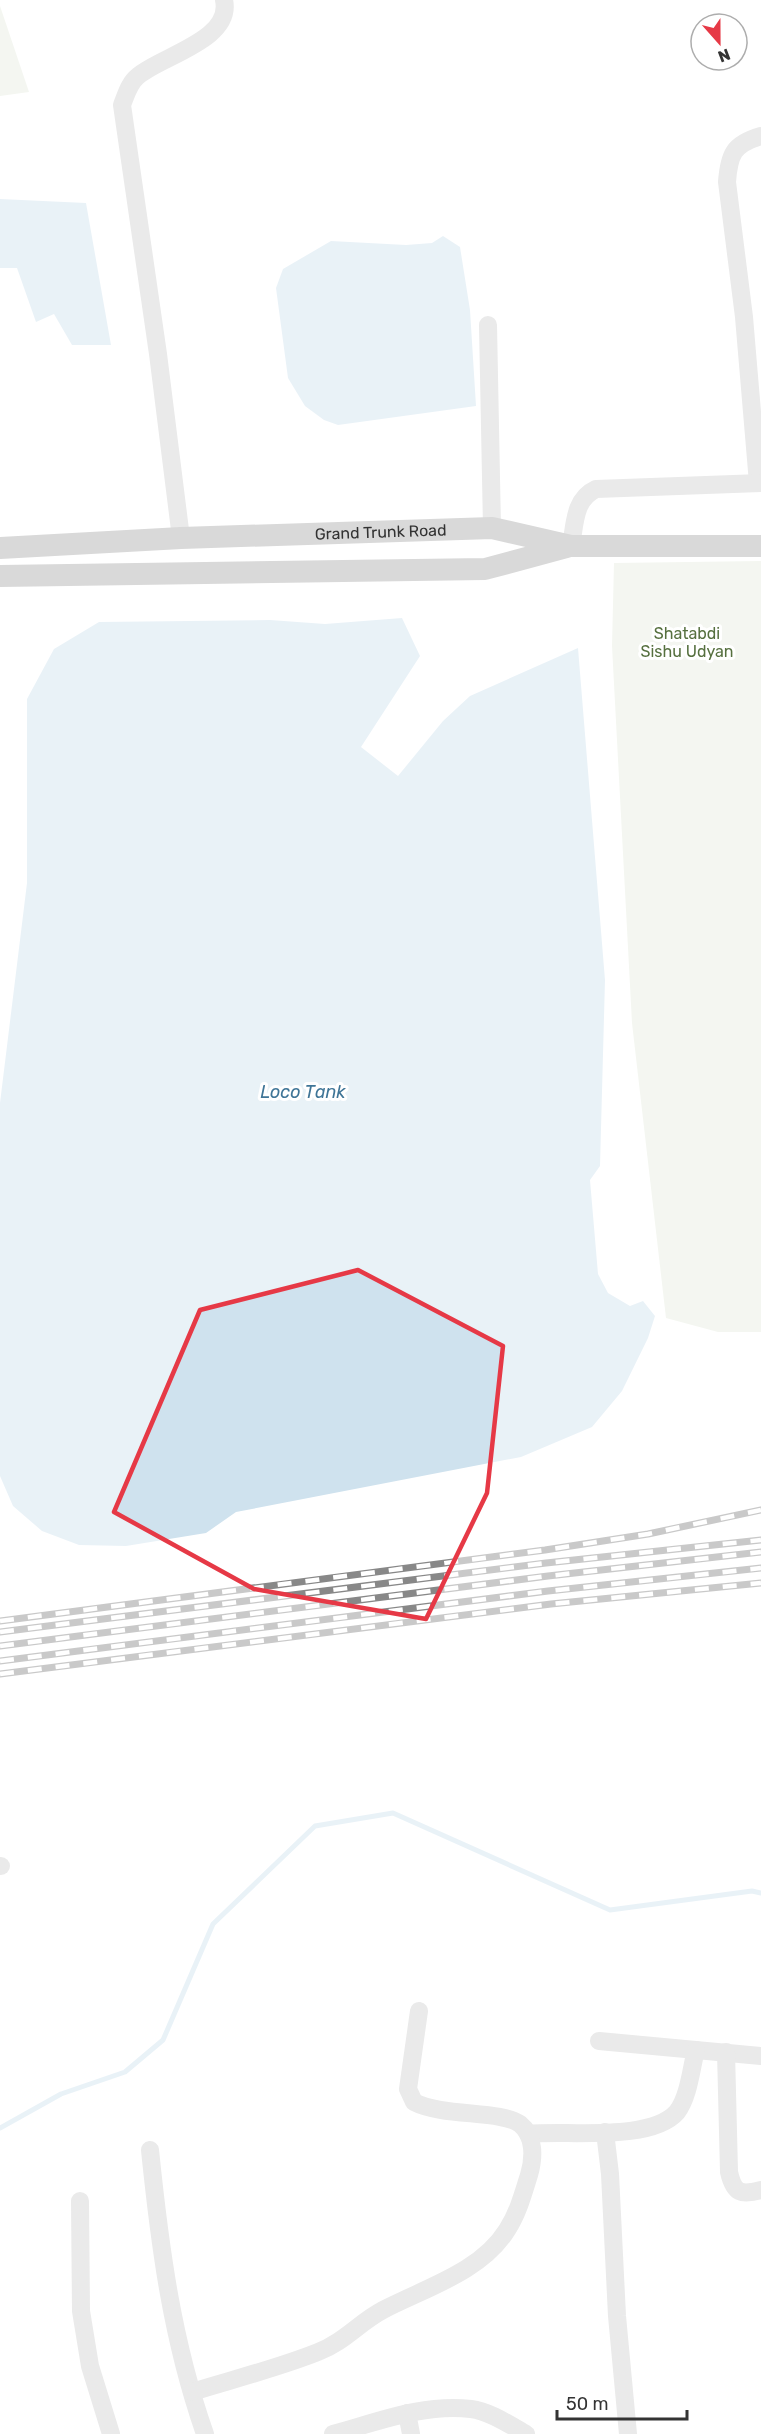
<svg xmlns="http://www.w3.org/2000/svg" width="761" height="2434" font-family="Rubik,sans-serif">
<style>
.green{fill:#e6ecdf}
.water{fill:#cfe2ee}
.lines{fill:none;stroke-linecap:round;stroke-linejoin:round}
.stream{stroke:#cfe2ee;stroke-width:5}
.minor{stroke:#d0d0d0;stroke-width:18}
.major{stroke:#ababab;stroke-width:22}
.rail-casing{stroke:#888;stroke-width:7}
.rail{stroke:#fff;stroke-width:4.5;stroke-dasharray:14;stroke-linecap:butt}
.marked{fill:none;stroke:#e63946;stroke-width:4.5;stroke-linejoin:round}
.labels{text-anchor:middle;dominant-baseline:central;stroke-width:6;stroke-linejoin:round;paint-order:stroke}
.street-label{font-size:16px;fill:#333;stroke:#fff}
.park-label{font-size:16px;fill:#56703f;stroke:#fff}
.water-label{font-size:18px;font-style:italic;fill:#3f7597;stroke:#fff}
</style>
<rect width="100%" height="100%" fill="#fff"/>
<!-- green -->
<g class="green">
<path d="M0 6 29 92 0 96Z"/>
<path d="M761 561V1332H718L666 1318 632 1023 612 646 614 563Z"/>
</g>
<!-- water -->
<g class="water">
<path d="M0 199 86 203 111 345H72L54 314 36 322 17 268H0Z"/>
<path d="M443 236 460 247 470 310 476 406 338 425 324 420 305 406 288 378 276 288 283 269 331 241 406 245 432 243Z"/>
<path d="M402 618 420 656 361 747 398 776 443 721 470 696 578 648 605 980 600 1166 590 1180 598 1274 608 1293 630 1306 643 1301 655 1316 648 1338 622 1391 592 1427 521 1457 236 1512 206 1533 126 1546 79 1545 42 1531 13 1506 0 1476V1103L27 883V699L54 649 99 622 270 620 325 624Z"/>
</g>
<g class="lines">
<!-- stream -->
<path class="stream" d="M0 2128 61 2094 125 2072 163 2040 213 1924 315 1826 393 1813 610 1910 752 1891 761 1893"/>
<!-- minor -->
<g class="minor">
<path d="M488 325 492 528"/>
<path d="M758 483 744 317 727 182C729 155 733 144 761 136"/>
<path d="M181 538 158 354 122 105C126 95 129 83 138 76 161 56 233 40 224 0"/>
<path d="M571 546C575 524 574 499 596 489L761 483"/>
<path d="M0 1866H1"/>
<path d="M599 2041 761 2056"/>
<path d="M726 2052 729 2172C734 2194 741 2195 761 2190"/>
<path d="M605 2132 610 2174 617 2316 628 2434"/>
<path d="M528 2134C566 2130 651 2142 677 2112 689 2096 691 2069 696 2050"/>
<path d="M150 2150C160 2248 172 2340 205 2434"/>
<path d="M80 2201 81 2311 90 2366 111 2434"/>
<path d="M192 2392C234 2379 278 2368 318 2352 344 2342 360 2322 383 2310 425 2288 481 2272 507 2230 518 2213 523 2194 529 2175 534 2158 535 2136 520 2124 501 2110 443 2117 414 2102L408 2089 419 2011"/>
<path d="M407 2413 411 2434"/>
<path d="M333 2434C377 2422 425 2403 471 2409 489 2411 510 2425 526 2434"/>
</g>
<!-- major -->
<g class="major">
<path id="s1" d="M0 548 181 538 492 528 571 546H761"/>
<path d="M0 576 485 569 567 547"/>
</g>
<!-- rail casing -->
<g class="rail-casing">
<g id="rail">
<path d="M0 1621 545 1550 648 1534 761 1510"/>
<path d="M0 1632 546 1563 761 1540"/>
<path d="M0 1646 548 1576 761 1552"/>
<path d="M0 1661 548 1591 761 1568"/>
<path d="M0 1674 551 1604 761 1583"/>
</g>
</g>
<!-- rail -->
<use href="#rail" class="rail"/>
</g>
<!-- marked area -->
<path d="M0 0H761V2434H0ZM358 1270 503 1346 487 1493 426 1619 254 1589 114 1512 200 1310Z" fill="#fff" fill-opacity=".55" fill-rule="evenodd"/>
<path class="marked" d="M358 1270 503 1346 487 1493 426 1619 254 1589 114 1512 200 1310Z"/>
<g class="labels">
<!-- street labels -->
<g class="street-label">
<text stroke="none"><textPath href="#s1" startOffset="381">Grand Trunk Road</textPath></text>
</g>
<!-- park labels -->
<g class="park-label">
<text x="687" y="633">Shatabdi<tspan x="687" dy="18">Sishu Udyan</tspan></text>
</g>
<!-- water labels -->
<g class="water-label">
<text x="303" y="1092">Loco Tank</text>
</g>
</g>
<!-- north arrow -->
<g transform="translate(719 42) rotate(159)"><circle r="28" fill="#ffffff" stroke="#adadad" stroke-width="1.5"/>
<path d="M0-4.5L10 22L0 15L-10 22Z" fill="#e63946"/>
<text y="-9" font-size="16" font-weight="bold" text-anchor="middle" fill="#333333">N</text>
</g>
<!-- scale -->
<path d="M557 2410v9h130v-9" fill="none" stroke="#333333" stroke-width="3"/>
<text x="566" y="2410" font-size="18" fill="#333333" stroke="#ffffff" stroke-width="4.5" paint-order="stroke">50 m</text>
</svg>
